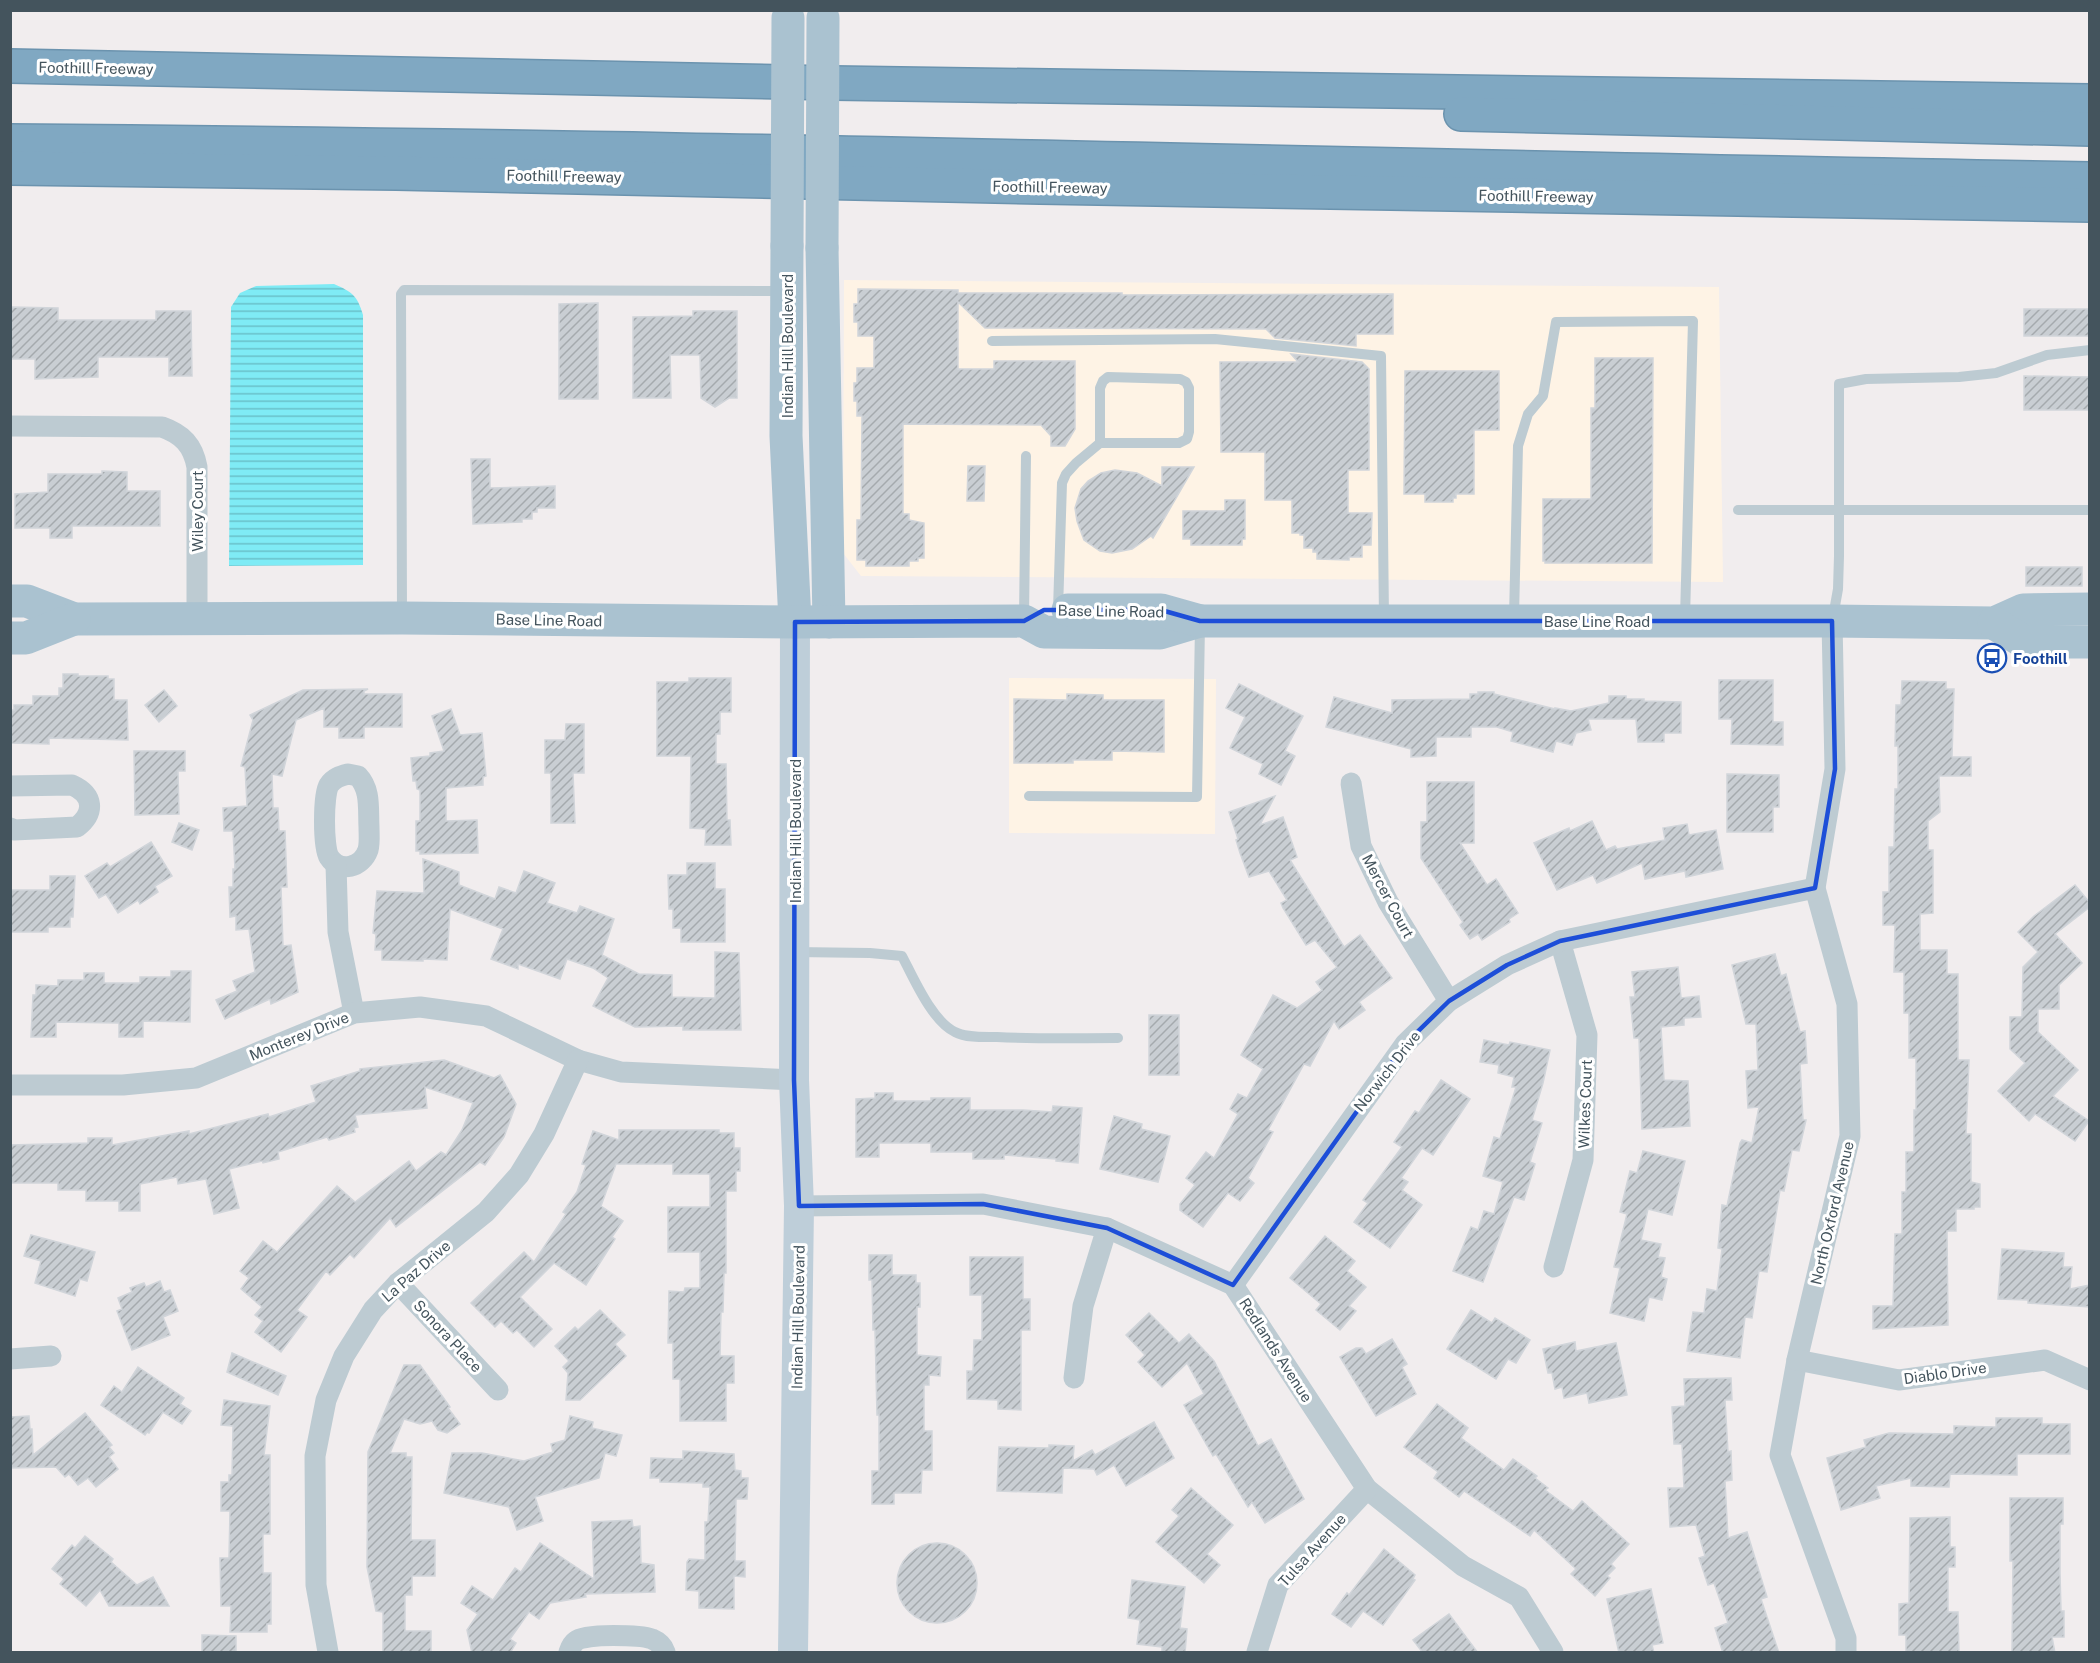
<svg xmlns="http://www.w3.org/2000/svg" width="2100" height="1663" font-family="'Public Sans',sans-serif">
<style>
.commercial{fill:#fef3e5}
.water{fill:url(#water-rules)}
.building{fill:url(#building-hatch);stroke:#d1d5da;stroke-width:1.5}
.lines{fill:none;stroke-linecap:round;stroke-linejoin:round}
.highway-casing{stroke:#6b93ae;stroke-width:36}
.lane{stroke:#bdcbd2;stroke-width:10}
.street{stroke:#bdcbd2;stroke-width:21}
.secondary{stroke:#beced9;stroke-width:30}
.primary{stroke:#aac2d0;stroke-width:33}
.highway{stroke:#80a8c2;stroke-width:33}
.primary-bridge{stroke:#aac2d0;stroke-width:33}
.marked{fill:none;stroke:#1d4ed8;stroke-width:4.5;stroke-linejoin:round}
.labels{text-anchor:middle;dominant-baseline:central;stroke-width:6;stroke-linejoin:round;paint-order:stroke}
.street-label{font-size:15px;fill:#44545d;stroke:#fff}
.transit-label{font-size:15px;font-weight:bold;fill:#164399;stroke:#fff;text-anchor:start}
</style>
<defs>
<pattern id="water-rules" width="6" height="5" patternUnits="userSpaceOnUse" patternTransform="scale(1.5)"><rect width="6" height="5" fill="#7febf5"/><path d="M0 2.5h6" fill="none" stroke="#6ac1ca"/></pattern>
<pattern id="building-hatch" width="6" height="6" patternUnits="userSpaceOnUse" patternTransform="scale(1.5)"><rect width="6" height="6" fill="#c9ced3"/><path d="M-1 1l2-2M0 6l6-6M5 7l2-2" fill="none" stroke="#a5aaae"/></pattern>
</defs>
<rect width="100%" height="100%" fill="#f1edee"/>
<!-- commercial -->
<g class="commercial">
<path d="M844 280 1719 287 1723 582 861 576 843 553Z"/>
<path d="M1009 678 1216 679 1215 834 1009 833Z"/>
</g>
<!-- water -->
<path class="water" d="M334 284C352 292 357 295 363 315V565L229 566 231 307 240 293 256 286Z"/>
<!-- building -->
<g class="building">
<path d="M858 289 958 290V293H1122V295L1393 294V334H1356V346L1275 338 1266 329 985 328 958 302V369H994V361H1075V429L1065 446H1051V436L1041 425 903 424V514H909V520L924 523V558H918V561H909V566H866V560H857V520H861L862 416H857V401H854V383H857V368H874V336H858V322H854V304H858Z"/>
<path d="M598 303V399H559V304Z"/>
<path d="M10 307 58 308V320H156V311H191L192 376H169V357H98V377L35 379V359H10Z"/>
<rect x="2024" y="309" width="66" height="27"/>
<path d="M693 311H737V398H729L715 407 701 398 700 355H670L671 398H633V317L693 316Z"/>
<path d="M1291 354 1362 362 1369 369V470H1348V513H1372L1371 545H1362V557H1349V560L1317 559V552H1313V548H1304V535H1300V533H1292V500H1265V452H1221L1220 362H1298Z"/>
<path d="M1595 358H1653L1652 563H1545V561H1543V499H1591V408H1595Z"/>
<path d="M1405 371H1499V430H1474V494H1456V498H1453V502H1425V494H1404Z"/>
<path d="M2024 376 2090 377V410H2024Z"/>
<path d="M471 459H490V488L555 486V508H537V512H532V519H522V522L473 524Z"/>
<path d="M968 466H985L984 501H967Z"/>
<path d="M1162 467H1194L1153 538 1151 536 1132 549 1112 553 1100 551 1084 540 1077 521 1075 508 1081 489 1088 481 1101 473 1115 470 1137 473 1162 486Z"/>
<path d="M102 471 127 472V491H160V526H72V538H50V528H15V494L48 492V474H102Z"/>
<path d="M1225 500H1245V539H1242V545H1191V539H1183V511H1225Z"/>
<rect x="2026" y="567" width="56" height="19"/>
<path d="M63 674H78V676H108V679H114V700H127L128 740 49 738V744L10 743V710H14V705H33V696H59V688H63Z"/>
<path d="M689 678H731V712H720V734H716V764H726L727 820H730L731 845H705L706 829 690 828 691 756H657V682H689Z"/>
<path d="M1719 680H1773V722H1783V745L1731 744 1732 719H1719Z"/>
<path d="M1902 681 1946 682V689H1954L1952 757H1971V776H1939L1940 812 1928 821V850H1933V913L1920 914V950H1947V974H1958V1060H1969L1966 1134H1971V1182L1980 1184V1207H1974V1209H1956V1231H1947L1948 1325 1873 1329V1306H1893L1895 1234H1902V1192H1906V1152H1914V1110H1916V1058H1909V1013H1904V972H1894L1895 925H1883V892H1889V847H1894L1895 789H1898V746H1895L1896 705H1901Z"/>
<path d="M1239 684 1303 716 1285 751 1295 756 1281 785 1259 774 1263 764 1230 748 1245 717 1226 708Z"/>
<path d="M368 689 364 691V694H402V727H364V738H339V727H324V708L296 720 282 776 272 774 273 808H278L279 831H285L287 887H281L283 946 291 945 298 992 271 1004 270 999 225 1019 216 1000 237 991 233 981 255 972 249 929 236 930V916L230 917 229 887H233V869H235L233 831H224L223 808 247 806 245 767 241 766 253 720 250 715 303 690Z"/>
<path d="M164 690 177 706 159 722 145 705Z"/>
<path d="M1478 692H1494V694L1555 709V708L1571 711 1609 703V696H1626V699H1644V701L1681 702V733H1664V742H1638L1636 719H1588L1591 730 1576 733 1572 745 1556 741 1553 752 1511 741 1513 732 1497 727H1471V737H1436V756L1411 757V749L1326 727 1334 697 1392 713V700L1470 699V694H1478Z"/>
<path d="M1067 694 1103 695V700H1164V752L1112 751V760H1073V763H1014V699L1067 700Z"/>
<path d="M451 709 460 735 482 733 486 776 483 777V785L446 788V821L477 820 478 853 420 854V851H416V821H420V790L417 789 416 781H413L411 758 430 756V753L444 751 432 716Z"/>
<path d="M566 724H584V773H573L575 823H551V775L550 773H545V740H565Z"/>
<path d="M134 751H185V771H178L179 814 135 815Z"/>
<path d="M1727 774 1779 775V807H1773V832H1727Z"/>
<path d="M1427 782H1474V843H1460L1487 885 1496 879 1518 913 1509 919 1510 922 1482 940 1478 934 1470 939 1460 925 1463 922 1421 858V822H1427Z"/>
<path d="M1275 796 1260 825 1283 817 1297 857 1290 860 1344 947 1360 935 1392 978 1359 1002 1365 1010 1339 1029 1334 1021 1310 1066 1304 1064 1268 1130 1273 1132 1248 1178 1254 1183 1240 1201 1228 1193 1203 1227 1180 1210V1204L1195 1185 1186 1178 1206 1152 1214 1158 1238 1114 1230 1109 1238 1094 1247 1098 1263 1069 1241 1055 1273 995 1297 1008 1322 990 1316 982 1337 967 1315 940 1306 945 1283 908 1281 903 1287 900 1269 871 1249 877 1240 853 1236 840 1238 839 1229 812Z"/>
<path d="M1592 821 1606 850 1615 846 1617 849 1665 840 1663 828 1687 824 1689 835 1716 830 1723 869 1686 877 1685 871 1645 879 1642 863 1597 883 1593 875 1557 890 1534 843 1569 828 1570 831Z"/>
<path d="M179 823 199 830 192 850 172 842Z"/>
<path d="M151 842 172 876 155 886 158 892 140 904 138 900 118 913 106 894 99 898 85 876 107 863 110 867Z"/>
<path d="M423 859 459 872V885L495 899 499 887 516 893 524 871 555 883 547 903 577 913 580 906 614 919 602 955 639 974 672 975V997L715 998V952L739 953 741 1030H683V1026L635 1027 593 1006 608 978 593 968 567 959 560 979 518 964V969L491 959 503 929 450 909 447 960 423 959V961L382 960V950H375L376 934 373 933 377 891 424 893Z"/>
<path d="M687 863H715V889H725V942H681V928H673V909H669L668 875H687Z"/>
<path d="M50 876H75L73 917H70V927H48V932H10V890H50Z"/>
<path d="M2075 885 2090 903V907L2055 934 2082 963 2059 985V1009H2038V1032L2078 1070 2053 1096 2089 1121 2075 1141 2035 1114 2029 1121 1998 1091 2025 1063 2010 1049V1017H2022L2023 967 2038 952 2018 932 2034 916Z"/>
<path d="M1775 954 1781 976 1786 974 1800 1032 1805 1031 1807 1063 1800 1064 1803 1120H1806L1799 1151 1792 1150 1784 1191 1780 1190 1767 1272 1759 1271 1752 1318 1745 1317 1740 1358 1687 1351 1693 1312 1704 1313 1707 1289 1717 1291 1722 1249 1718 1248 1722 1205 1727 1206 1740 1143 1742 1140 1752 1143 1759 1107 1748 1108 1746 1071 1758 1070 1756 1024H1746L1732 965Z"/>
<path d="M1678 967 1681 998 1699 996 1701 1017 1684 1018V1025L1661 1027 1664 1080 1688 1081 1690 1126 1642 1129 1639 1038H1634L1630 997H1635L1632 972Z"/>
<path d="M171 971H191L190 1022 143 1021V1037H119V1023L56 1022V1037H31L33 995H36V985L58 986V980H84V973H104V983H140V977H171Z"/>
<rect x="1149" y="1015" width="30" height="60"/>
<path d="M1484 1040 1509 1045 1510 1042 1550 1050 1543 1083 1532 1120 1542 1123 1530 1162 1535 1164 1524 1200 1514 1197 1483 1282 1453 1271 1471 1227 1478 1230 1484 1211 1494 1214 1503 1182 1483 1176 1494 1137 1500 1139 1516 1087H1512L1514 1077 1498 1073 1499 1065 1480 1062Z"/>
<path d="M444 1060 494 1078 500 1075 516 1104 504 1137 485 1165 480 1162 396 1227 390 1218 354 1258 350 1254 330 1275 326 1271 297 1310 307 1317 281 1352 255 1332 263 1321 255 1315 262 1307 241 1289 249 1278 240 1271 263 1241 277 1252 337 1186 355 1202 409 1161 416 1171 441 1152 446 1155 462 1130 473 1103 425 1087 427 1108 355 1115 358 1127 354 1128 355 1132 329 1140 327 1137 278 1152 279 1159 263 1163 262 1161 229 1169 239 1208 214 1214 206 1179 178 1184 177 1177 140 1184V1211H119V1201H86V1190H58V1183H10V1145L88 1143V1138H112V1145L189 1131V1134L268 1114 269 1117 316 1102 311 1086 360 1071V1069Z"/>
<path d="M1441 1080 1470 1099 1433 1155 1422 1148 1401 1178 1408 1182 1402 1190 1422 1205 1390 1248 1354 1222 1368 1203 1363 1200 1402 1147 1394 1142 1415 1111 1419 1113Z"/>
<path d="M875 1093H893V1101H931V1098H970V1110H1023L1052 1112 1053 1106 1082 1108 1078 1163 1056 1161V1159L1004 1155V1159H973V1152H931V1143H879V1157H856V1099L875 1098Z"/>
<path d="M1114 1116 1142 1124 1141 1129 1170 1136 1158 1182 1100 1169Z"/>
<path d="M619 1130H719V1133H734V1148H740V1171H736V1191H726V1273H724L723 1312H721L720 1356H734V1383H726V1421H680V1379H673V1343H668L669 1291 684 1292 685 1288H700V1252H668V1207H710V1174H673V1164H616L601 1206 623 1221 612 1237 615 1239 586 1285 554 1263 520 1297 552 1329 534 1347 517 1330 513 1333 501 1321 495 1327 471 1303 524 1252 534 1262 566 1214 563 1212 577 1192 586 1165 582 1164 593 1131 619 1140Z"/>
<path d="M1643 1151 1685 1161 1672 1215 1648 1209 1641 1240 1661 1244 1658 1257 1665 1258 1661 1277 1667 1279 1662 1300 1649 1297 1644 1321 1610 1313 1620 1268 1614 1267 1627 1214 1620 1212 1630 1171 1637 1173Z"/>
<path d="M31 1235 95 1252 87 1281 80 1279 75 1296 35 1283 41 1261 24 1256Z"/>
<path d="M1325 1236 1355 1261 1347 1271 1366 1287 1349 1306 1356 1311 1340 1330 1316 1310 1321 1304 1290 1278Z"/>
<path d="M2002 1249 2064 1253 2063 1267H2072L2070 1289 2090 1285V1307L2028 1303V1300L1998 1299Z"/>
<path d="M869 1255H892V1275H916V1283H920V1307H917V1355L941 1357 940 1376 929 1375V1385H924V1431H932V1470H922L921 1493H894V1504H872V1471H879V1415H877L875 1330H873L872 1280H869Z"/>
<path d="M970 1257H1023V1299H1030V1330H1021V1410L998 1409V1400L967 1399V1371H973L974 1340H982V1295H970Z"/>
<path d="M160 1281 164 1292 170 1290 178 1311 163 1317 170 1335 132 1350 117 1311 122 1309 118 1298 132 1292 130 1288 144 1283 146 1287Z"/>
<path d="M600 1310 625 1335 615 1344 626 1356 580 1400H566L568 1373 563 1367 569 1361 555 1346 575 1327 578 1330Z"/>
<path d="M1471 1310 1492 1323 1495 1318 1530 1340 1516 1363 1508 1359 1496 1379 1469 1362 1470 1361 1468 1362 1447 1349Z"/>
<path d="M1149 1313 1179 1343 1189 1334 1214 1361 1258 1446 1271 1439 1304 1499 1265 1523 1252 1502 1248 1507 1216 1454 1213 1456 1184 1405 1204 1394 1187 1363 1162 1387 1138 1362 1145 1355 1126 1335Z"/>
<path d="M1392 1339 1407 1364 1402 1367 1416 1394 1376 1416 1340 1357 1356 1348H1362L1366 1354Z"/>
<path d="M1575 1342 1576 1351 1616 1343 1627 1395 1589 1403 1587 1393 1564 1398 1562 1387 1555 1389 1552 1373H1548L1543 1349Z"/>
<path d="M232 1353 286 1376 278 1395 227 1372Z"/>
<path d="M404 1365H420L450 1407 448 1408 460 1424 447 1433 438 1430 432 1421 420 1424 404 1419 390 1453H406V1457H412L411 1540H435V1576H412V1595H405V1631H431V1653H383V1612L376 1611 367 1567 368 1452Z"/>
<path d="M138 1367 184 1398 180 1404 191 1411 182 1424 163 1412 149 1433 147 1432 145 1435 101 1405 114 1386 122 1392Z"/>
<path d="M1731 1378 1732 1400H1725L1728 1452 1731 1451 1732 1480 1725 1481 1728 1538 1747 1532 1767 1597 1761 1599 1779 1653H1723L1715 1628 1728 1623 1714 1583 1708 1585 1699 1558 1705 1556 1696 1525 1670 1527 1668 1488H1684L1682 1444H1674L1672 1407 1685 1406 1684 1379Z"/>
<path d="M224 1400 270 1406 264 1455H270V1534H263V1573H271V1624H267V1632H230L231 1606H221L220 1558H229L230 1511H221V1482H229V1475H232L233 1426 221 1425Z"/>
<path d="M1437 1404 1468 1428 1461 1438 1504 1470 1513 1459 1537 1476 1535 1478 1548 1488 1545 1490 1573 1511 1582 1501 1629 1544 1611 1564 1615 1568 1607 1576 1610 1578 1595 1596 1571 1574 1576 1569 1534 1530 1530 1536 1464 1491 1459 1497 1434 1478 1438 1472 1404 1447Z"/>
<path d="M85 1413 112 1445 109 1447 114 1453 109 1457 118 1469 96 1487 88 1478 78 1485 69 1474 65 1477 56 1467 10 1468V1417L29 1416 30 1429H32L33 1455Z"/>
<path d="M570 1416 593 1422 592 1428 622 1435 616 1456 605 1453 599 1478 535 1497 543 1521 517 1530 509 1507 444 1493 452 1453H482L524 1461 553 1452 551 1444 565 1440Z"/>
<path d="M1996 1418H2042V1424H2070V1454H2017V1475L1950 1474 1949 1487 1911 1486V1478L1876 1486 1880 1498 1841 1510 1827 1458 1866 1447 1864 1440 1889 1433 1954 1434V1426L1996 1427Z"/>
<path d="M1154 1422 1174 1458 1126 1486 1114 1465 1097 1475 1094 1469 1063 1468 1062 1493 997 1491 999 1447 1049 1448V1445L1074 1446 1073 1461 1092 1450 1095 1455Z"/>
<path d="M683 1451 734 1454 735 1470 741 1471V1478H748L747 1499H736L735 1561H745V1577L734 1576V1609L699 1608V1591L686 1590 687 1562 689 1559 705 1560V1522H708L710 1487H703V1483L660 1482V1478H650L651 1458 683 1459Z"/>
<path d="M1191 1488 1233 1525 1207 1554 1220 1565 1204 1583 1156 1542 1179 1516 1172 1510Z"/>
<path d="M2010 1498H2063V1524H2060V1573L2061 1611H2064V1637H2052L2055 1653H2012L2013 1561H2010Z"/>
<path d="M1950 1517V1547H1955V1567H1948V1612H1958L1959 1653H1906V1635H1899V1604L1909 1603 1910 1518Z"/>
<path d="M632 1520 633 1527 640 1526 641 1563 654 1565 655 1592 585 1594 586 1597 550 1603 539 1619 529 1612 510 1639 516 1643 510 1653H472L467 1630 478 1614 461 1603 472 1586 493 1600 515 1568 521 1572 540 1543 594 1579 592 1522Z"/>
<path d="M85 1536 113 1559 111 1562 137 1585 153 1577 169 1606H109L100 1590 86 1606 60 1584 64 1579 52 1569 72 1545 75 1548Z"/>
<circle cx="937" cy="1583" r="40"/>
<path d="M1384 1549 1415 1575 1413 1579 1415 1580 1383 1625 1363 1611 1351 1627 1332 1614 1347 1593 1349 1595Z"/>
<path d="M1132 1580 1185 1587 1180 1628 1187 1629 1185 1653H1162V1647L1137 1644 1140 1620 1128 1618Z"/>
<path d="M1651 1589 1663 1643 1652 1645 1654 1653H1619L1607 1599Z"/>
<path d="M1449 1614 1463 1633 1478 1653H1423L1413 1640Z"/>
<path d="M202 1635 236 1636V1653H202Z"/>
</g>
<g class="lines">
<!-- highway casing -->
<g class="highway-casing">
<g id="highway">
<path d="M10 66 834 83 2090 101"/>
<path d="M1461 114 2090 129"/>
<path d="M10 141C704 146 1396 167 2090 179"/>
<path d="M10 168 396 173 1040 187 2090 205"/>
</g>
</g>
<!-- lane -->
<g class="lane">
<path d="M992 341 1215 339 1381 356 1384 618"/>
<path d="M1738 510H2090"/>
<path d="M1058 610 1062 483 1066 474 1076 463 1100 443H1179L1187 439 1189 432V388L1186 382 1180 379 1108 377 1103 381 1100 388V443"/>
<path d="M402 615 401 294 404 290 782 291"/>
<path d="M1514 617 1518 446 1528 414 1543 396 1556 322 1693 321 1685 618"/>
<path d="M1833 617 1838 589 1839 556V384L1866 379 1959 377 1996 373 2047 355 2090 350"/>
<path d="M1024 618 1026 456"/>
<path d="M1029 796 1197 797 1200 625"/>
<path d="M795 952 870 953 902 956C914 979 932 1021 955 1032 966 1038 984 1037 997 1037 1037 1039 1077 1038 1118 1038"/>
</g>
<!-- street -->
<g class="street">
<path d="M10 426 162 427C182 434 193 445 197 467V619"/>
<path d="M1832 621 1835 769 1815 888 1847 1004 1850 1136 1797 1360 1780 1455 1846 1638V1652"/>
<path d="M348 774 358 776C371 790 368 808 369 827 369 835 370 843 368 850 362 867 340 874 329 857 323 847 323 795 329 785 334 778 340 776 348 774Z"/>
<path d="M1351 783 1361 846 1388 902 1449 1001"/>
<path d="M10 786 72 785C94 795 95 813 77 827L14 830 10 828"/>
<path d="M336 865 338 932 354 1013"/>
<path d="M10 1085H123L196 1078 354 1013 420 1007 486 1016 578 1060 621 1072 794 1080"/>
<path d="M799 1206 983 1204 1107 1228 1233 1285 1367 1489 1463 1566 1519 1597 1553 1652"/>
<path d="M1554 1267 1583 1160 1587 1035 1560 941"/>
<path d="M398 1283 498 1390"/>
<path d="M1233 1285 1405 1044 1449 1001 1507 965 1560 941 1815 888"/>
<path d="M10 1359 51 1356"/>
<path d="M1797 1360 1899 1380 2045 1360 2090 1380"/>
<path d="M1074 1378 1083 1306 1107 1228"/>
<path d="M328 1652 316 1585 315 1456 326 1400 344 1356 373 1310 398 1283 486 1212 519 1175 544 1134 578 1060"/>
<path d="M569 1652C570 1649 573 1643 576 1641 585 1633 641 1635 652 1639 659 1642 663 1646 665 1652"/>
<path d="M1257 1652 1278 1585 1367 1489"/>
</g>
<!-- secondary -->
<path class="secondary" d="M793 1652 799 1206 794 1080 795 622"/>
<!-- primary -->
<g class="primary">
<path d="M787 246 786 436 795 622"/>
<path d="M822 248 829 622"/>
<path d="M10 601H27L74 619 402 618 795 622 1024 621 1044 632 1160 633 1200 621H1832L1994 623 2023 610 2090 609"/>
<path d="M1068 610H1161L1200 621"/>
<path d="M1994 623 2024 642H2090"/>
<path d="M10 638H26L74 619"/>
</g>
<!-- highway -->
<use href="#highway" class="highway"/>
<!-- primary-bridge -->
<g class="primary-bridge">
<path d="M787 246 788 18"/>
<path d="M822 248 823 18"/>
</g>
</g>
<!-- marked area -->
<path class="marked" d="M1044 610H1161L1200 621H1832L1835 769 1815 888 1560 941 1507 965 1449 1001 1405 1044 1233 1285 1107 1228 983 1204 799 1206 794 1080 795 622 1024 621Z"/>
<!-- icons -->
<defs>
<g id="bus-ring" transform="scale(1.5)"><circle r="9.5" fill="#fff" stroke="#1a4fb4" stroke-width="1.5"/><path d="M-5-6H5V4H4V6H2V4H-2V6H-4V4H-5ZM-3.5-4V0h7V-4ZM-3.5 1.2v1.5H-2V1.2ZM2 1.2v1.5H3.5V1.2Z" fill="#1a4fb4"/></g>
</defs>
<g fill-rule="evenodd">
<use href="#bus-ring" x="1992" y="658"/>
</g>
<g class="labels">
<!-- street labels -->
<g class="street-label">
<text transform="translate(96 68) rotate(1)">Foothill Freeway</text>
<text transform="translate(564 176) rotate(1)">Foothill Freeway</text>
<text transform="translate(1050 187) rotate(1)">Foothill Freeway</text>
<text transform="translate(1536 196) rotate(1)">Foothill Freeway</text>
<text transform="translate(787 346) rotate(-90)">Indian Hill Boulevard</text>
<text transform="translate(197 511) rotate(-90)">Wiley Court</text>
<text transform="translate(1111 611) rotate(1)">Base Line Road</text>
<text transform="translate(549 620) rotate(1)">Base Line Road</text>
<text x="1597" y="621">Base Line Road</text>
<text transform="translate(795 831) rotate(-90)">Indian Hill Boulevard</text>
<text transform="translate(1388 896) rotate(62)">Mercer Court</text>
<text transform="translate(299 1036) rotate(-22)">Monterey Drive</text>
<text transform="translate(1387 1071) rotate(-52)">Norwich Drive</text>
<text transform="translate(1585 1104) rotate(-88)">Wilkes Court</text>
<text transform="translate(1832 1213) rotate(-77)">North Oxford Avenue</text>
<text transform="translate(416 1271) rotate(-41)">La Paz Drive</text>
<text transform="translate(798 1317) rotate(-89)">Indian Hill Boulevard</text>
<text transform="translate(448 1336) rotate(47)">Sonora Place</text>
<text transform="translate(1276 1350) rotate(57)">Redlands Avenue</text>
<text transform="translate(1945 1373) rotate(-8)">Diablo Drive</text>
<text transform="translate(1312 1550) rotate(-48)">Tulsa Avenue</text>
</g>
<!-- transit labels -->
<g class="transit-label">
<text x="2013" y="658">Foothill</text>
</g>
</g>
<!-- border -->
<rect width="2100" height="1663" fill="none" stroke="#44545d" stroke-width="24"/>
</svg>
